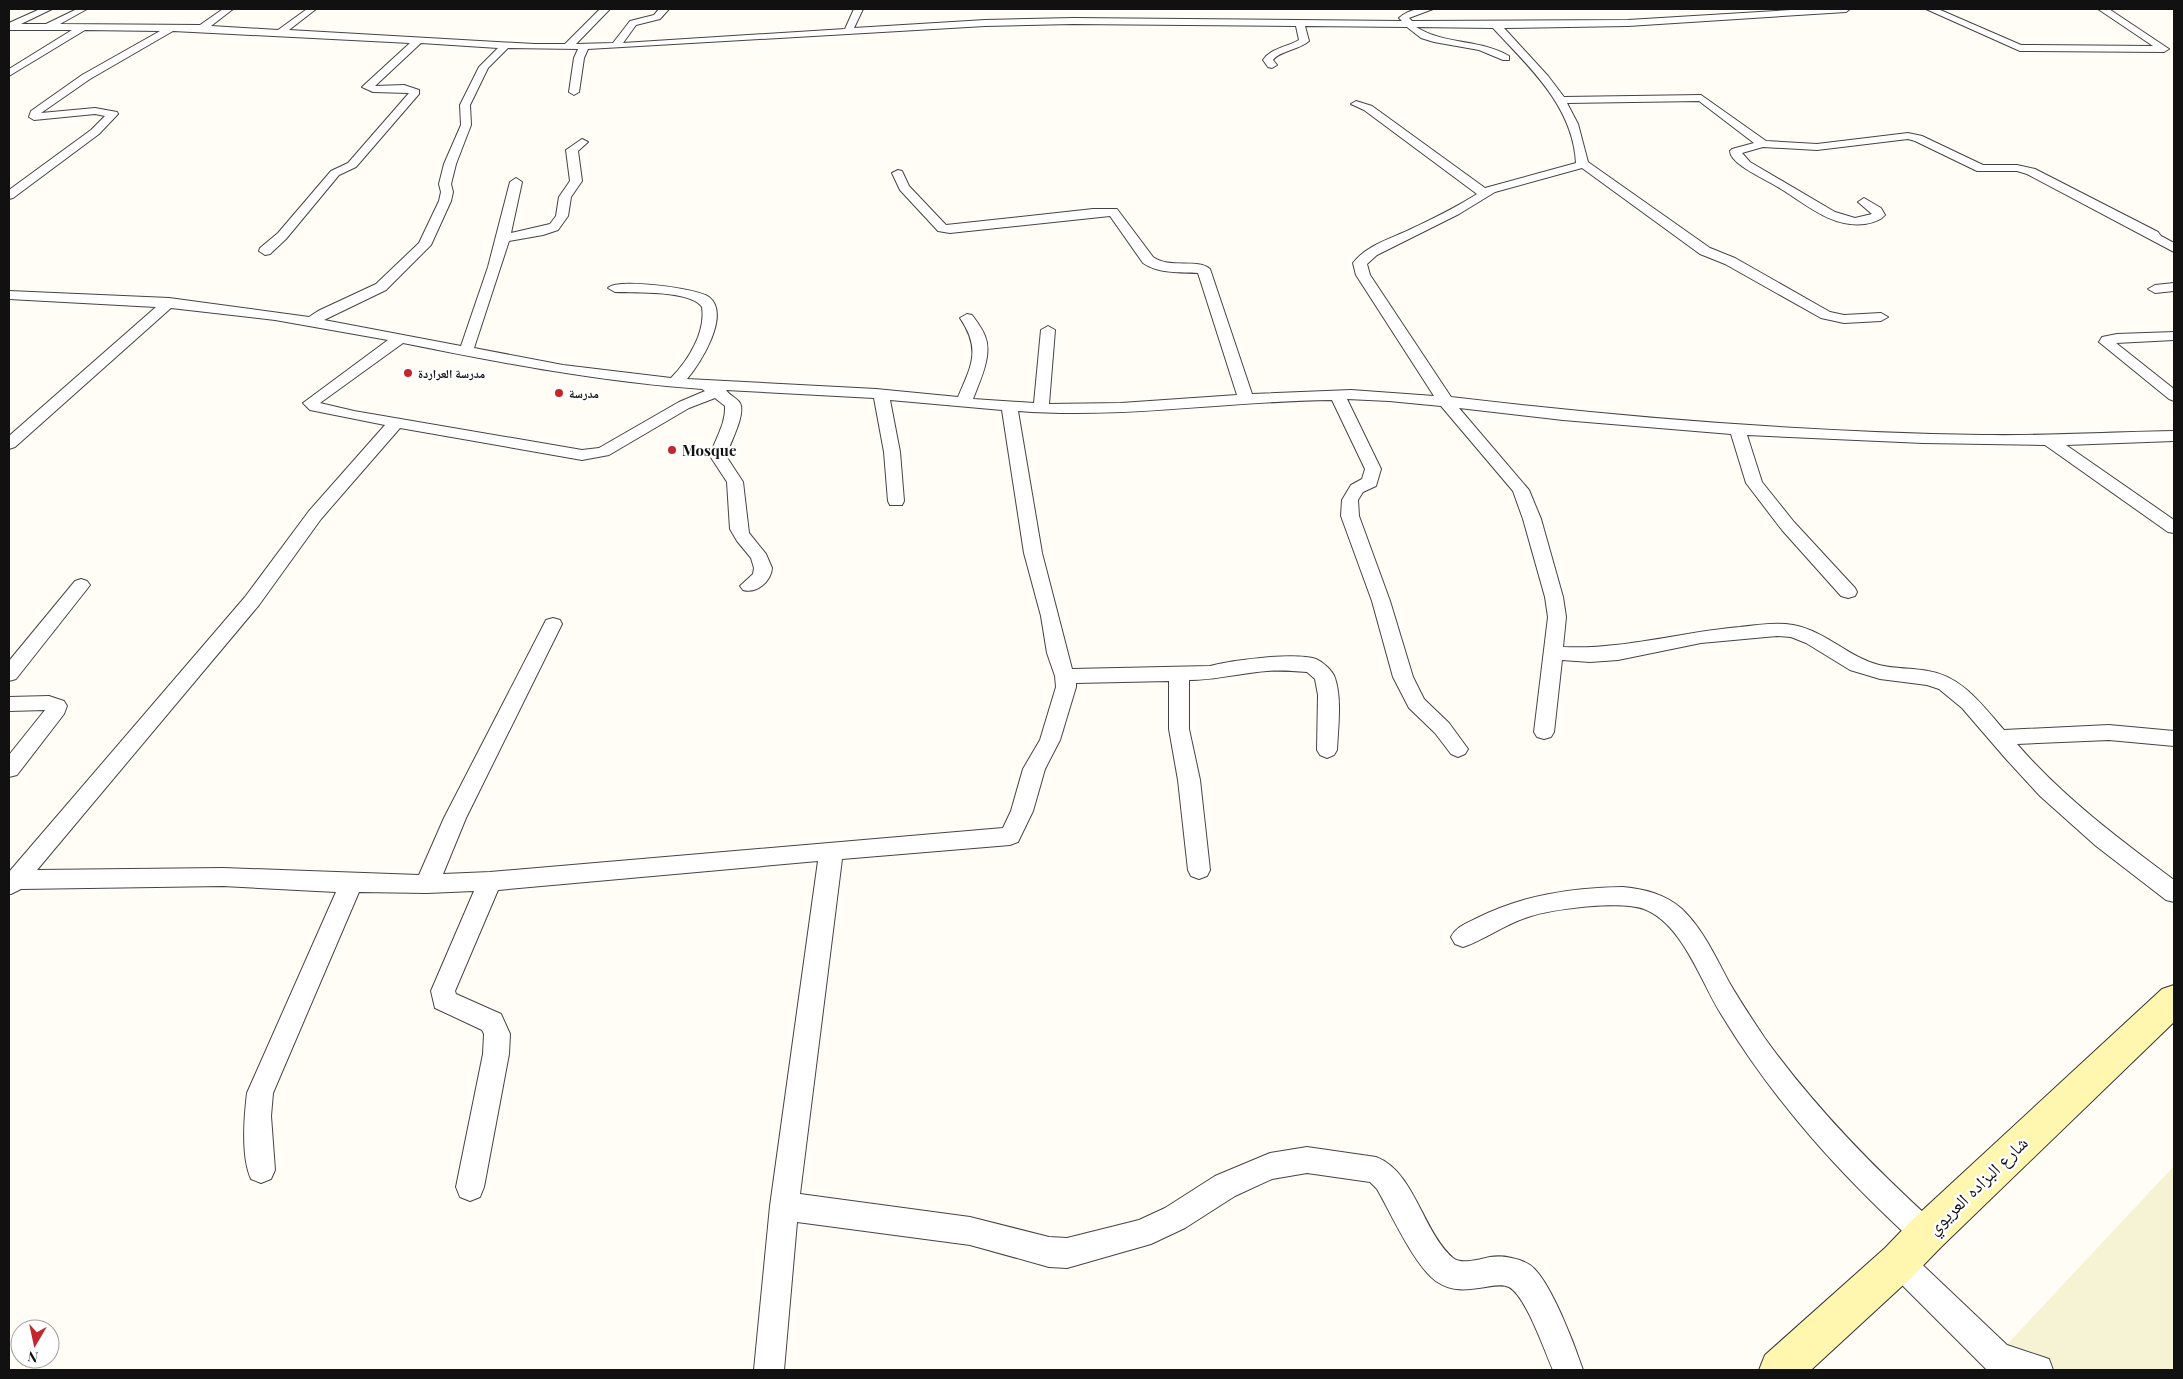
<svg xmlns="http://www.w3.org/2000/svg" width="2183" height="1379" font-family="'Playfair Display','Noto Naskh Arabic',serif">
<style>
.farmland{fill:#f6f3d4}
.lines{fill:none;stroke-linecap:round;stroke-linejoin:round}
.street-casing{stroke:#444;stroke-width:2}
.secondary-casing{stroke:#333;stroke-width:2}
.street{fill:#fff;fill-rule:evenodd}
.secondary{fill:#fff6b0;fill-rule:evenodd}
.poi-dot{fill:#c4262e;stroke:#fff;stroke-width:2}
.labels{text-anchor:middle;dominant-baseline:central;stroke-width:5;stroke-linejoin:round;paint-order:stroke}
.far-poi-label{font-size:12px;font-weight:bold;fill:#111;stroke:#fff;text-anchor:start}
.poi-label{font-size:15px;font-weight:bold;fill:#111;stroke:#fff;text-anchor:start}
.near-street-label{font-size:18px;fill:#111;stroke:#fff}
</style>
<rect width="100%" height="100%" fill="#fffdf5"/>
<!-- farmland -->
<path class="farmland" d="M2174 1166V1370H1983Z"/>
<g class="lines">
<!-- street casing -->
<g class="street-casing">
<g id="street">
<path d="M40 9H52L21 24H46L77 9H87L60 24 200 25 223 9H233L211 26 278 30 307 9H316L289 30 534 44H565L600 9H610L576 44 613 43 630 21 654 15 659 9H669L660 19 636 25 623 43 845 29 854 9H863L854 28 985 20 1073 18 1402 21 1399 18C1409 9 1420 8 1433 9L1409 18 1412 21 1628 20 1808 9H1850L1846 12 1628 26 1504 28 1548 76 1564 97 1701 95 1766 141 1817 144 1908 133 1922 136 1983 165H2017L2035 169 2158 232 2161 236 2174 243V252L2027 174 2017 171H1977L1915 141 1908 139 1817 150 1763 147 1742 153 1750 162 1835 212 1855 218 1872 214 1858 202 1864 198 1881 208 1885 215C1881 220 1872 223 1865 224 1832 228 1807 205 1781 189 1770 181 1730 165 1730 151L1732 149 1754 143 1699 101 1567 103 1578 124 1588 162 1710 248 1735 258 1830 312 1844 315 1881 313 1888 317 1881 321 1844 323 1821 318 1725 264 1700 254 1582 168 1495 192 1459 214 1377 255 1367 264 1370 275 1451 397C1627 418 1804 432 1982 435 2046 436 2110 432 2174 431V441L2066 445 2174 520V533L2168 532 2045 445 1923 443 1747 435 1762 482 1794 522 1855 588 1857 592 1855 596 1848 598 1841 596 1782 530 1746 483 1731 434 1563 420 1459 408 1529 490 1541 519 1563 597 1566 617 1563 647C1623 650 1681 632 1740 627 1758 625 1776 622 1793 625 1826 631 1848 657 1879 665 1895 669 1912 668 1928 671 1962 676 1983 706 2004 730L2109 725 2174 731V746L2109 740 2017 744C2063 797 2119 839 2174 880V902L2166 900 2096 846 2040 796 2006 759 1962 708 1939 689 1927 685 1880 679 1850 670 1806 643 1791 637 1777 636 1701 643 1618 660 1590 662 1562 660 1554 732 1551 737 1544 739 1537 737 1534 732 1548 617 1545 597 1523 519 1513 491 1441 406 1389 401 1347 399 1381 469 1376 486 1363 492 1358 500 1359 516 1390 601 1413 677 1424 699 1449 723 1468 749 1465 754 1458 757 1451 754 1435 733 1409 708 1393 677 1372 601 1341 516 1342 500 1351 485 1362 479 1365 469 1332 400C1227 401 1123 419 1018 411L1042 553 1072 669 1210 666C1232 660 1295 652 1316 659 1323 662 1333 671 1335 678 1342 699 1338 727 1337 750L1334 755 1327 758 1320 755 1317 750 1318 695 1315 679 1307 672C1294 671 1280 670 1267 671 1241 673 1215 680 1189 680V729L1200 780 1210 870 1207 876 1199 879 1191 876 1188 870 1178 780 1169 729V681L1076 683V687L1060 740 1045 769 1033 811 1018 842 1010 845 842 859 800 1194 970 1217 1049 1237 1067 1238 1139 1220 1165 1208 1215 1176 1270 1153 1307 1147 1376 1157C1415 1172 1422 1231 1453 1258 1461 1265 1480 1259 1490 1257 1503 1255 1519 1258 1530 1265 1550 1279 1575 1346 1583 1370H1553C1545 1352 1526 1296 1509 1287 1500 1283 1489 1287 1479 1288 1465 1290 1452 1291 1439 1283 1416 1270 1391 1213 1377 1189L1370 1182 1307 1173 1272 1179 1235 1196 1185 1228 1151 1244 1067 1268 1049 1267 970 1245 797 1222 784 1370H754L770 1206 818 861 498 890 455 991 456 994 501 1014 510 1034 509 1054 484 1187 480 1197 470 1201 460 1197 456 1187 483 1054 484 1034 482 1030 435 1008 431 991 474 891 427 893 359 892 273 1093 271 1116 275 1170 271 1179 261 1183 251 1179C241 1157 244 1118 247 1093L336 892 223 886 21 889 11 894H9V872L245 597 309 511 385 425 310 410 303 403 388 340 275 320 171 308 15 447 9 449V436L156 307 9 299V291L169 298 309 317 318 311 376 284 419 243 439 201 441 192 439 184 444 164 461 125 460 105 479 67 498 48 421 43 375 86 404 85 419 90V94L356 167 339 175 286 239 270 254 265 255 259 251 260 248 278 233 331 171 348 163 409 93 373 92 362 87 410 43 173 31 90 79 41 113 95 108 117 112 118 114 99 134 13 198 9 199V190L91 130 105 116 95 114 34 120 29 117 31 111 82 75 160 31 85 30 9 76V69L72 30H9V23ZM1073 24 1296 26 1299 40C1287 47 1271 48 1263 60L1268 67 1272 68 1277 65 1273 60C1279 51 1299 50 1309 41L1305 26 1407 27 1421 38 1434 42 1479 50 1503 60H1509V56C1480 39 1445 45 1416 27L1493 28C1529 67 1573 106 1576 163L1485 188 1372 106 1356 101 1351 104 1364 110 1477 194C1455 208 1432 219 1409 230 1390 239 1367 245 1353 263L1356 275 1434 396 1351 390 1252 394 1210 269C1198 258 1169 269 1153 257L1117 209H1093L946 225 909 186 902 171 898 170 892 173 900 190 938 231 950 233 1110 216 1143 263C1159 274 1180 272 1198 273L1237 395 1121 403 1049 404 1055 330 1048 326 1041 330 1034 403 973 399C980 380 993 355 985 336 982 328 977 322 972 315L967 314 960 318C981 349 972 365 958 397L876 389 687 379C701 363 731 314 709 297 697 288 616 278 608 288L615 292C635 293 691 290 702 307 706 332 688 361 671 378L563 365 474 348 509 241 543 235 558 230 568 216 571 197 582 181 578 151 588 142 582 139 566 150 570 181 559 197 556 216 550 224 511 233 522 182 516 178 510 182 488 267 461 346 324 320 386 290 431 245 451 201 453 192 451 184 456 164 471 125 470 105 488 68 508 48 578 49 574 58 569 92 574 95 579 92 584 58 588 49 985 26ZM403 343C502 363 601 382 702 389L705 391 679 402 599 448 582 450 354 411 320 403ZM726 390 874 398 884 452 888 501 890 505H902L904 501 900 452 890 400 1002 410 1024 553 1041 616 1047 653 1055 676 1056 687 1040 740 1023 769 1011 811 1003 828 490 872 443 874 466 818 562 624 560 620 553 618 546 620 544 624 444 818 419 875 223 868 37 870 259 605 321 519 400 428 582 460 609 455 689 408 715 398 725 406C726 424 715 439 710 456L727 482 730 529 737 541 751 558 754 568 753 574 740 586 743 590C756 594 771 582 772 568L766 554 749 533 743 482 726 456C730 443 746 415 740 403 737 398 729 395 726 390Z"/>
<path d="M1926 9H1938L2021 45 2153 46 2098 9H2109L2169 49 2164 52 2020 51Z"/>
<path d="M2174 283V291L2155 293 2148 289 2155 285Z"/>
<path d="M2174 332V340L2116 343 2174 389V401L2169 399 2099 342 2102 337 2117 334Z"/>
<path d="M81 579 87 581 90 585 87 589 16 679 9 681V661L75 581Z"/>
<path d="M49 696 64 701 67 706 64 714 17 775 9 777V755L45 710 9 711V697Z"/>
<path d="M1623 887C1645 889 1665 894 1682 909 1703 929 1716 958 1729 982 1740 1001 1752 1019 1764 1037 1814 1107 1873 1167 1936 1224L1940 1234 1936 1244 1926 1248 1916 1244C1840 1174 1775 1103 1721 1014 1701 982 1682 923 1644 909 1621 900 1552 909 1528 917 1505 924 1486 939 1463 947L1455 944 1451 937C1456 927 1465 924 1475 919 1522 895 1570 888 1623 887Z"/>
<path d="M1899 1247 1909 1252 2007 1345 2049 1359 2053 1370H1987L1889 1272 1884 1262 1889 1252Z"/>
</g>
</g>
<!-- secondary casing -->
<g class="secondary-casing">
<path id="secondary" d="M2174 985V1022L1940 1248 1913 1276 1811 1370H1759L1765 1355 1885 1248 1912 1220 2162 989Z"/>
</g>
<!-- street -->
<use href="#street" class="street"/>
<!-- secondary -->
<use href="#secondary" class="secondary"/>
</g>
<!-- markers -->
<g class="poi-dot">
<circle cx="408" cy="373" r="5"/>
<circle cx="559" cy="393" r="5"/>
<circle cx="672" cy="450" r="5"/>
</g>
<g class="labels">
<!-- far-poi labels -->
<g class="far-poi-label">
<text x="418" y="373">مدرسة العراردة</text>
<text x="569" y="393">مدرسة</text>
</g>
<!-- poi labels -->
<g class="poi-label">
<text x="682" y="450">Mosque</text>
</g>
<!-- near-street labels -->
<g class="near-street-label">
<text transform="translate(1977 1185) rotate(-44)">شارع البزاده العريوي</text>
</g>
</g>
<!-- border -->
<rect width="2183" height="1379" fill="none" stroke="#111111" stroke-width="20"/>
<!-- north arrow -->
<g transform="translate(35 1344) rotate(189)"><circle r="24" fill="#ffffff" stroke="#a0a0a0"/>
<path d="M0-4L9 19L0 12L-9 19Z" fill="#c4262e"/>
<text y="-8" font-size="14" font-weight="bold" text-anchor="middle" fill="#111111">N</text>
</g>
</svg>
